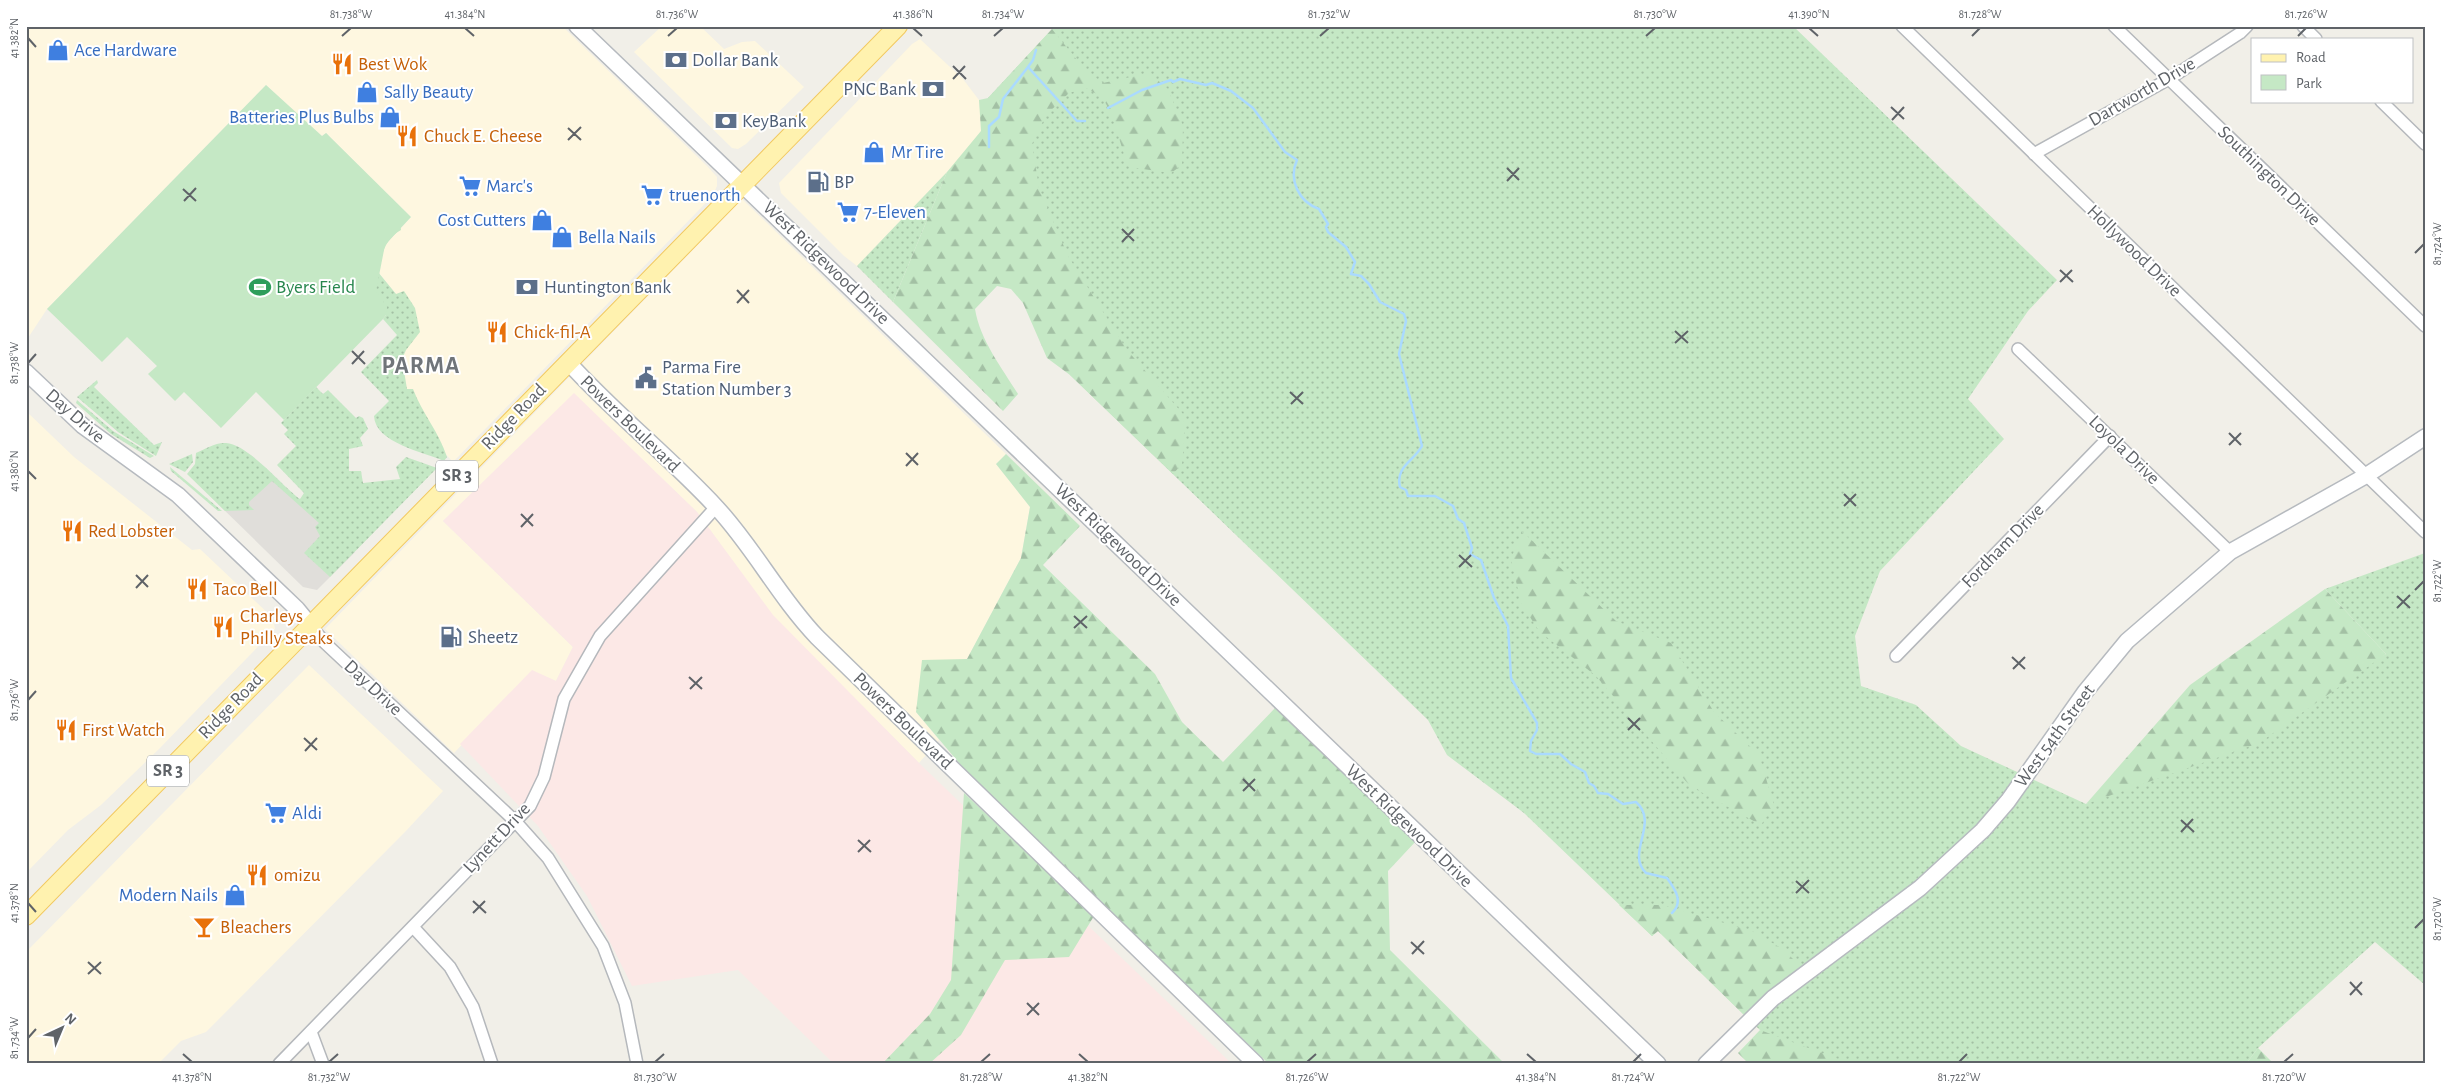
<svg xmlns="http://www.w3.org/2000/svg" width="2451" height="1090" font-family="'Alegreya Sans',sans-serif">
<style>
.commercial{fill:#fef7e0}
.industrial{fill:#e0deda}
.medical{fill:#fce8e6}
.green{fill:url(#green-dots)}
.forest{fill:url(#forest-firs)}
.pitch{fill:#c5e8c5}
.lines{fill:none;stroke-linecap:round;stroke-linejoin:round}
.stream{stroke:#aadaff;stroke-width:2.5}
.street-casing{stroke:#b5b8bc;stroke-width:14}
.secondary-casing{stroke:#b6babf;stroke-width:18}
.primary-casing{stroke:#f2c960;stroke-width:20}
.street{stroke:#fff;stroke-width:11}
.secondary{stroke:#fff;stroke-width:15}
.primary{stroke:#fff2af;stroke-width:18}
.ticks{fill:none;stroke:#5f6368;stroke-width:2}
.labels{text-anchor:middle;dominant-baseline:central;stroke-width:4;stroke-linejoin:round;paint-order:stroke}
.shield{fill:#fff;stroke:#8f9295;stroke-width:1}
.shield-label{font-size:18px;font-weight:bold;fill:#5f6368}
.shop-label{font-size:19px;fill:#366cbe;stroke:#fff;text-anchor:start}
.service-label{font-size:19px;fill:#4e5e75;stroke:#fff;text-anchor:start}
.food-label{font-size:19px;fill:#c56008;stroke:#fff;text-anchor:start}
.street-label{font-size:19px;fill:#5f6368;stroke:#fff}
.leisure-label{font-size:19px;fill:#27864d;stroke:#fff;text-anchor:start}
.district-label{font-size:24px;font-weight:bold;letter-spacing:1px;fill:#70757a;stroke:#fff}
.neatline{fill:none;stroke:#5f6368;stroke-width:2}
.ticks-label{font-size:12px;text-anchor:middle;fill:#5f6368}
</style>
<defs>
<pattern id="green-dots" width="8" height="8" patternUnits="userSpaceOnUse" patternTransform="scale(1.25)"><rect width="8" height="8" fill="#c5e8c5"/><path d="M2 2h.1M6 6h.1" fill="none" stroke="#a3c0a4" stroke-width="1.8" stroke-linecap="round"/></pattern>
<pattern id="forest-firs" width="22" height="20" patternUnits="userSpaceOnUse" patternTransform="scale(1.25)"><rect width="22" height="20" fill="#c5e8c5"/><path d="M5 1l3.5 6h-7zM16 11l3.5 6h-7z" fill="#a3c0a4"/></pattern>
</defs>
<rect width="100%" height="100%" fill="#f1efe8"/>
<!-- commercial -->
<g class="commercial">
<path d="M26 26H562L708 167 717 177V186L713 195 697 212 453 462 406 412 394 380 404 304 378 272 385 245 411 217 326 133 322 136 266 85 47 309 26 341Z"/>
<path d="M662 26H700L724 49 742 42 755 41 804 87 746 144 738 149 732 148 634 52Z"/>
<path d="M920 39 963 79 979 100 982 130 960 159 857 266 844 256 781 193 779 183 912 44Z"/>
<path d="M742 199 1006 454 996 464 1030 507 1021 558 967 659 916 712 939 740 919 763 772 615 697 512 574 394 443 521 573 647 556 681 532 671 454 753 325 629Z"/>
<path d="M26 411 74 457 192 550 200 549 273 618 275 629 159 749 101 805 68 830 26 873Z"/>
<path d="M309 665 443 791 405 832 206 1032 181 1041 158 1064H26V952Z"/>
</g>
<!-- industrial -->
<path class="industrial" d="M256 461 355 552 317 590 303 587 218 504Z"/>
<!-- medical -->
<path class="medical" d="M574 393 697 512 773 615 919 763 1232 1064H834L738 970 632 986 587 896 538 826 460 744 532 670 556 681 573 647 443 521Z"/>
<!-- green -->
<g class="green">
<path d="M1055 26H1793L2057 280 2028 311 1968 399 2004 439 1880 571 1855 636 1861 686 1916 705 1961 746 2086 804 2386 654 2325 589 2425 553V985L2375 942 2258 1048 2246 1064H1799L1760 1030 1658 931 1652 936 1524 813 1447 755 1428 720 1070 375 988 98Z"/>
<path d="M326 133 400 224 401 230C386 238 381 254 378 272L396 294 404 291 415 308 420 332 406 350 402 359 407 389H413C422 413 439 432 447 457L444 461C424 452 375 443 374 416L389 401 361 372 397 335 383 319 386 315 373 292Z"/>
<path d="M947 172 893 302 857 266Z"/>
<path d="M97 380 98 383 94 387 154 445 162 442 156 456 118 432 77 397Z"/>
<path d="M316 387 323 394 328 390 356 418 359 416 363 418 368 429 360 438 363 446 349 449V471H361L363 483 400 479 396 467 406 457 437 468 330 577 304 553 320 536 315 527 319 523 272 481 249 502V505L254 510 225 511 187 474 195 464 196 453C205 449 216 442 226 443 248 444 282 486 300 499L304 493 277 465 296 446 284 434 288 430 281 423Z"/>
<path d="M77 400 113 431 154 456 150 458 111 434 76 403Z"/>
<path d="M192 454 193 462 185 472 169 464Z"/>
<path d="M170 467 222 511H218L171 471Z"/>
</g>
<!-- forest -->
<g class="forest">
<path d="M1052 29 1085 70 1103 83 1149 73 1168 89 1183 126 1182 165 1171 173 1129 167C1121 150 1113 107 1100 96 1096 93 1090 91 1086 88L1069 93 1046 115 1032 144 1039 188 1068 256 1127 350 1183 414 1185 431 1182 464 1173 474 1070 375 1047 358 1023 303 1011 289 997 286 975 309C980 340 1002 368 1018 394L1003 411 893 302 947 172 981 131 979 100 988 98Z"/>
<path d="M1006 454 1080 526 1043 565 1155 674 1182 722 1223 762 1277 706 1417 840 1388 871 1390 950 1505 1064H1269L981 789 916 712 922 660 967 659 1021 558 1030 507 996 464Z"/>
<path d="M1522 531 1616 621 1671 643 1714 712 1759 755 1774 805 1761 825 1690 786 1596 676 1539 631 1521 603 1511 559Z"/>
<path d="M2325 589 2386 654 2259 743 2086 804 2190 685Z"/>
<path d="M964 793 1094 916 1069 957 1005 960 961 1035 929 1064H882L930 1014 951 980Z"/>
<path d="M1619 905H1662L1752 931 1781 948 1804 969 1746 1017 1658 931 1652 936Z"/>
<path d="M1760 1030 1841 1060 1853 1064H1749L1738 1053Z"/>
<path d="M2258 1048 2274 1064H2246Z"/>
</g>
<!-- pitch -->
<path class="pitch" d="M266 85 322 136 326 133 411 217 385 245 376 291 387 307 386 315 383 319 284 420 256 392 221 428 184 392 175 401 148 374 157 366 127 337 102 362 47 309Z"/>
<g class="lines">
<!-- stream -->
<g class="stream">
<path d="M1036 50 1033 60 1028 67 1077 121H1085"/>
<path d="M1108 108 1142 90 1171 80 1173 82 1180 79 1206 85 1212 83 1231 91 1253 108 1285 152 1297 160C1288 180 1299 202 1319 209L1328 224 1326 227 1328 232 1346 247 1355 262 1351 274 1361 276 1369 284 1380 302 1404 314 1406 321 1399 354 1422 446C1414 461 1395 467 1400 487L1406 490 1408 496H1435L1453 506 1458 519 1464 523 1472 548 1470 554 1481 560 1494 598 1508 626 1511 678 1537 723V730L1531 741 1530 751 1536 754H1560L1571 764 1585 772 1589 783 1594 786 1598 793 1608 794 1623 804 1636 802C1660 823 1625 853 1646 873L1667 878C1675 889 1684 902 1672 913"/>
<path d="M989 147V126L999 117 1003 99 1028 67"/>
</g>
<!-- street casing -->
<g class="street-casing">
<g id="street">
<path d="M1902 26 2425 532"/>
<path d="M2114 26 2425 326"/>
<path d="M2303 26 2316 39"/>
<path d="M2381 101 2425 144"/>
<path d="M2034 154 2169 79 2240 33 2247 26"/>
<path d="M2018 349 2230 552"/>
<path d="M311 626 325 643 515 821 548 858 603 946 625 1003 637 1064"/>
<path d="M1896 656 2110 436"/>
<path d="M413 927 450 967 473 1007 492 1064"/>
<path d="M311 1032 323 1064"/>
<path d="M279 1064 530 806 544 777 564 699 600 636 716 507"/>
</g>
</g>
<!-- secondary casing -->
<g class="secondary-casing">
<g id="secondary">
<path d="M577 26 1658 1064"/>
<path d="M568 362C615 414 670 457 717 508 754 548 779 597 817 637L1256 1064"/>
<path d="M26 372 83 426 178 495 297 609 311 626"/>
<path d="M1706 1064 1773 998 1920 888 1983 830 2008 801 2085 692 2127 641 2230 552 2367 475 2425 437"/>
</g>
</g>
<!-- primary casing -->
<g class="primary-casing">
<path id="primary" d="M26 916 898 26"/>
</g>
<!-- street -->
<use href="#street" class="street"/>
<!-- secondary -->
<use href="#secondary" class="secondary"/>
<!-- primary -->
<use href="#primary" class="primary"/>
</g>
<!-- ticks -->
<path class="ticks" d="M465 28 474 36M913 28 922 36M1809 28 1818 36M342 36 351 28M668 36 677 28M994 36 1003 28M1320 36 1329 28M1646 36 1655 28M1972 36 1980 28M2298 36 2306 28M28 38 36 47M953 66 966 79M953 79 965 66M1891 107 1904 119M1892 120 1904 107M568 128 581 140M568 140 581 127M1507 168 1519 180M1507 181 1519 168M183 189 196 201M184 201 196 188M1122 229 1134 241M1122 242 1134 229M2415 253 2424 244M2060 270 2073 282M2060 282 2072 270M737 290 749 303M737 303 749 290M1675 331 1688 343M1675 343 1688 331M352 351 365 364M28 363 36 354M352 364 364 351M1290 392 1303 404M1291 404 1303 392M2229 433 2241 445M2229 445 2241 433M906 453 918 465M906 466 918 453M28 471 36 479M1844 494 1856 506M1844 506 1856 494M521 514 533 526M521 527 533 514M1459 555 1472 567M1459 567 1471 555M136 575 148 587M136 588 148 575M2415 590 2424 581M2397 596 2410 608M2397 608 2410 595M1074 616 1087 628M1074 628 1087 616M2012 657 2025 669M2013 669 2025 657M689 677 702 689M690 689 702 677M28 700 36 691M1628 718 1640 730M1628 730 1640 718M304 738 317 750M305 751 317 738M1243 779 1255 791M1243 791 1255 779M2181 820 2194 832M2181 832 2193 819M858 840 871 852M858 852 870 840M1796 881 1809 893M1796 893 1809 880M473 901 486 913M28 903 36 912M473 913 485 901M2415 928 2424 919M1411 942 1424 954M1412 954 1424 941M88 962 101 974M88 974 101 962M2350 982 2362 995M2350 995 2362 982M1027 1003 1039 1015M1027 1015 1039 1003M28 1038 36 1029M183 1054 192 1062M1079 1054 1088 1062M1527 1054 1536 1062M329 1062 338 1054M655 1062 664 1054M981 1062 990 1054M1307 1062 1316 1054M1633 1062 1641 1054M1959 1062 1967 1054M2284 1062 2293 1054"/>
<!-- icons -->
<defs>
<g id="shop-bare" transform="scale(1.725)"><path d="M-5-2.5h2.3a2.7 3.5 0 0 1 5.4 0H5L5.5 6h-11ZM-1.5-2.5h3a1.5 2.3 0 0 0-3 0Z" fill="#3f7fe0" stroke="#fff" stroke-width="2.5" paint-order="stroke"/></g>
<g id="bank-bare" transform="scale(1.725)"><path d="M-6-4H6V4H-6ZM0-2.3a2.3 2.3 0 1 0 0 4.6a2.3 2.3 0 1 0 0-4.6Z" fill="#5c6f8a" stroke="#fff" stroke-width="2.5" paint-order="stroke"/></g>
<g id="restaurant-bare" transform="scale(1.725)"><path d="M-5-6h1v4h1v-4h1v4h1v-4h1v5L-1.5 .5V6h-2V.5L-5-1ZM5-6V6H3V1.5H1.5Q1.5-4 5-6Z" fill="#e8710a" stroke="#fff" stroke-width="2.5" paint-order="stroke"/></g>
<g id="fuel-bare" transform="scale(1.725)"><path d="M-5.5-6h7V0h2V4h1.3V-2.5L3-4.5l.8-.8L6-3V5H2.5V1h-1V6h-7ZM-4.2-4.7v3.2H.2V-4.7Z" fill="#5c6f8a" stroke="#fff" stroke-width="2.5" paint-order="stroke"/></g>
<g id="supermarket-bare" transform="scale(1.725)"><path d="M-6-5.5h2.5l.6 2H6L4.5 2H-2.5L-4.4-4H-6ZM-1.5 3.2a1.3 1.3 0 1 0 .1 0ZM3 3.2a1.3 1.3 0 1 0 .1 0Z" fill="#3f7fe0" stroke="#fff" stroke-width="2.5" paint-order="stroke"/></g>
<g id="stadium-bare" transform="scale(1.725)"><path d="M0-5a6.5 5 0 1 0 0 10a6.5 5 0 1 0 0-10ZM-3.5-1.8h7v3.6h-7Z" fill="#2e9e5b" stroke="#fff" stroke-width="2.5" paint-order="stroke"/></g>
<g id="civic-bare" transform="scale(1.725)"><path d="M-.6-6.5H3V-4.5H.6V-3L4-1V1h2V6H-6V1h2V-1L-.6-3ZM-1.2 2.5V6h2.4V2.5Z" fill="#5c6f8a" stroke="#fff" stroke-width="2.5" paint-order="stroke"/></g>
<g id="bar-bare" transform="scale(1.725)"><path d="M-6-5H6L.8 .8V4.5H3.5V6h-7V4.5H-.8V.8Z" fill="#e8710a" stroke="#fff" stroke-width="2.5" paint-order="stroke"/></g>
</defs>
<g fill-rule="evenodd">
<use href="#shop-bare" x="58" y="50"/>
<use href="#bank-bare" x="676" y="60"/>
<use href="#restaurant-bare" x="342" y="64"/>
<use href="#bank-bare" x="933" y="89"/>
<use href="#shop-bare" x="367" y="92"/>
<use href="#shop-bare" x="390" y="117"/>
<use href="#bank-bare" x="726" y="121"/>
<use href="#restaurant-bare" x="407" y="136"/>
<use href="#shop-bare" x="874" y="152"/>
<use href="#fuel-bare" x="818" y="182"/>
<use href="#supermarket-bare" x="470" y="186"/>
<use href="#supermarket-bare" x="652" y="195"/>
<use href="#supermarket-bare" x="848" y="212"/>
<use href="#shop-bare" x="542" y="220"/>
<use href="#shop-bare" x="562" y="237"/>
<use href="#stadium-bare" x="260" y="287"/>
<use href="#bank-bare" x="527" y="287"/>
<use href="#restaurant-bare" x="497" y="332"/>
<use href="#civic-bare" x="646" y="378"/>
<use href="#restaurant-bare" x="72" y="531"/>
<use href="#restaurant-bare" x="197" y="589"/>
<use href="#restaurant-bare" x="223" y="627"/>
<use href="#fuel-bare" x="451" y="637"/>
<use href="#restaurant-bare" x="66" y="730"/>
<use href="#supermarket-bare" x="276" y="813"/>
<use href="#restaurant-bare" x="257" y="875"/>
<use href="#shop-bare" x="235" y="895"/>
<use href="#bar-bare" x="204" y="927"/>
</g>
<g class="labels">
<!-- shield labels -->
<g class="shield">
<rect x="436" y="460.5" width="42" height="31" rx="4"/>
<rect x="147" y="755.5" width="42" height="31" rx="4"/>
</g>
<g class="shield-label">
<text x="457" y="476">SR 3</text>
<text x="168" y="771">SR 3</text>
</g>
<!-- shop labels -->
<g class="shop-label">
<text x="74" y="50">Ace Hardware</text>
<text x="384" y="92">Sally Beauty</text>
<text x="374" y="117" text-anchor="end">Batteries Plus Bulbs</text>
<text x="891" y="152">Mr Tire</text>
<text x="486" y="186">Marc's</text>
<text x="669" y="195">truenorth</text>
<text x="864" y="212">7-Eleven</text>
<text x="526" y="220" text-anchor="end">Cost Cutters</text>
<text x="578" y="237">Bella Nails</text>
<text x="292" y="813">Aldi</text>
<text x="218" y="895" text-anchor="end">Modern Nails</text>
</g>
<!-- service labels -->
<g class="service-label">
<text x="692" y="60">Dollar Bank</text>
<text x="916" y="89" text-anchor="end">PNC Bank</text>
<text x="742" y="121">KeyBank</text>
<text x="834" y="182">BP</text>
<text x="544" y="287">Huntington Bank</text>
<text x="662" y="367">Parma Fire<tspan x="662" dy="22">Station Number 3</tspan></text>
<text x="468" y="637">Sheetz</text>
</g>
<!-- food labels -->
<g class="food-label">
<text x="358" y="64">Best Wok</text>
<text x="424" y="136">Chuck E. Cheese</text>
<text x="514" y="332">Chick-fil-A</text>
<text x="88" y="531">Red Lobster</text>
<text x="213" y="589">Taco Bell</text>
<text x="240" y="616">Charleys<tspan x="240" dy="22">Philly Steaks</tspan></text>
<text x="82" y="730">First Watch</text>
<text x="274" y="875">omizu</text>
<text x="220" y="927">Bleachers</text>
</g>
<!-- street labels -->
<g class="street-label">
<text transform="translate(2142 92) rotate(-30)">Dartworth Drive</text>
<text transform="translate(2269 176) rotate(44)">Southington Drive</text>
<text transform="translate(2134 251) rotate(44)">Hollywood Drive</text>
<text transform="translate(826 263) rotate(44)">West Ridgewood Drive</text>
<text transform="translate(75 416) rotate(41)">Day Drive</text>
<text transform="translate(514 417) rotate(-46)">Ridge Road</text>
<text transform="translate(630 424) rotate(44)">Powers Boulevard</text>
<text transform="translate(2124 450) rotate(44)">Loyola Drive</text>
<text transform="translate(1118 545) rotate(44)">West Ridgewood Drive</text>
<text transform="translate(2003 546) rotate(-46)">Fordham Drive</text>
<text transform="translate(373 688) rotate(43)">Day Drive</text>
<text transform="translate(231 706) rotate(-46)">Ridge Road</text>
<text transform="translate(903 721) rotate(44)">Powers Boulevard</text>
<text transform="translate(2055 736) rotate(-54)">West 54th Street</text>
<text transform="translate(1409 826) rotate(44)">West Ridgewood Drive</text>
<text transform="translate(497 838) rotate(-47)">Lynett Drive</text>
</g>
<!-- leisure labels -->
<g class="leisure-label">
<text x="276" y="287">Byers Field</text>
</g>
<!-- district labels -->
<g class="district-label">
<text x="421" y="366">PARMA</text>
</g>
</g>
<!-- border -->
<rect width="2451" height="1090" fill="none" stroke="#ffffff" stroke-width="55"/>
<!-- legend -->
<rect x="2251" y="38" width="162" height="65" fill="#ffffff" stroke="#bfc1c3"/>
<rect x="2261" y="54" width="25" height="8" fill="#fff2af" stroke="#bfc1c3"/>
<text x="2296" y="62" font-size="15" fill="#5f6368">Road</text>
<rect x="2261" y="75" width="25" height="15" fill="#c5e8c5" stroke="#bfc1c3"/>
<text x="2296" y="88" font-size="15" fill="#5f6368">Park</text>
<!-- north arrow -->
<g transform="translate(62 1028) rotate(44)" stroke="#ffffff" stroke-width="4" paint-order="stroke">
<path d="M0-4L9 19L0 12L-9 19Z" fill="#5f6368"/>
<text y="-8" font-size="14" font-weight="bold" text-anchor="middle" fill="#5f6368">N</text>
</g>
<rect x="28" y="28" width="2396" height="1034" class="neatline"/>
<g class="ticks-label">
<text x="351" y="18">81.738°W</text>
<text x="465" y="18">41.384°N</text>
<text x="677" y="18">81.736°W</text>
<text x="913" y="18">41.386°N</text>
<text x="1003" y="18">81.734°W</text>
<text x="1329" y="18">81.732°W</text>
<text x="1655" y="18">81.730°W</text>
<text x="1809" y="18">41.390°N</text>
<text x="1980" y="18">81.728°W</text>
<text x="2306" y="18">81.726°W</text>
<text transform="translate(14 38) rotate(-90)" y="4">41.382°N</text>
<text transform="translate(2437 244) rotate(-90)" y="4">81.724°W</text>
<text transform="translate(14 363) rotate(-90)" y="4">81.738°W</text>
<text transform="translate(14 471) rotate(-90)" y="4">41.380°N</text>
<text transform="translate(2437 581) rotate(-90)" y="4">81.722°W</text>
<text transform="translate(14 700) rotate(-90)" y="4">81.736°W</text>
<text transform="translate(14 903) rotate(-90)" y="4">41.378°N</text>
<text transform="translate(2437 919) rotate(-90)" y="4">81.720°W</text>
<text transform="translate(14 1038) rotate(-90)" y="4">81.734°W</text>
<text x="192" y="1081">41.378°N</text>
<text x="329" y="1081">81.732°W</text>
<text x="655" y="1081">81.730°W</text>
<text x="981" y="1081">81.728°W</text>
<text x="1088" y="1081">41.382°N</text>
<text x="1307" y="1081">81.726°W</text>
<text x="1536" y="1081">41.384°N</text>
<text x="1633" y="1081">81.724°W</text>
<text x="1959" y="1081">81.722°W</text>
<text x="2284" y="1081">81.720°W</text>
</g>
</svg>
